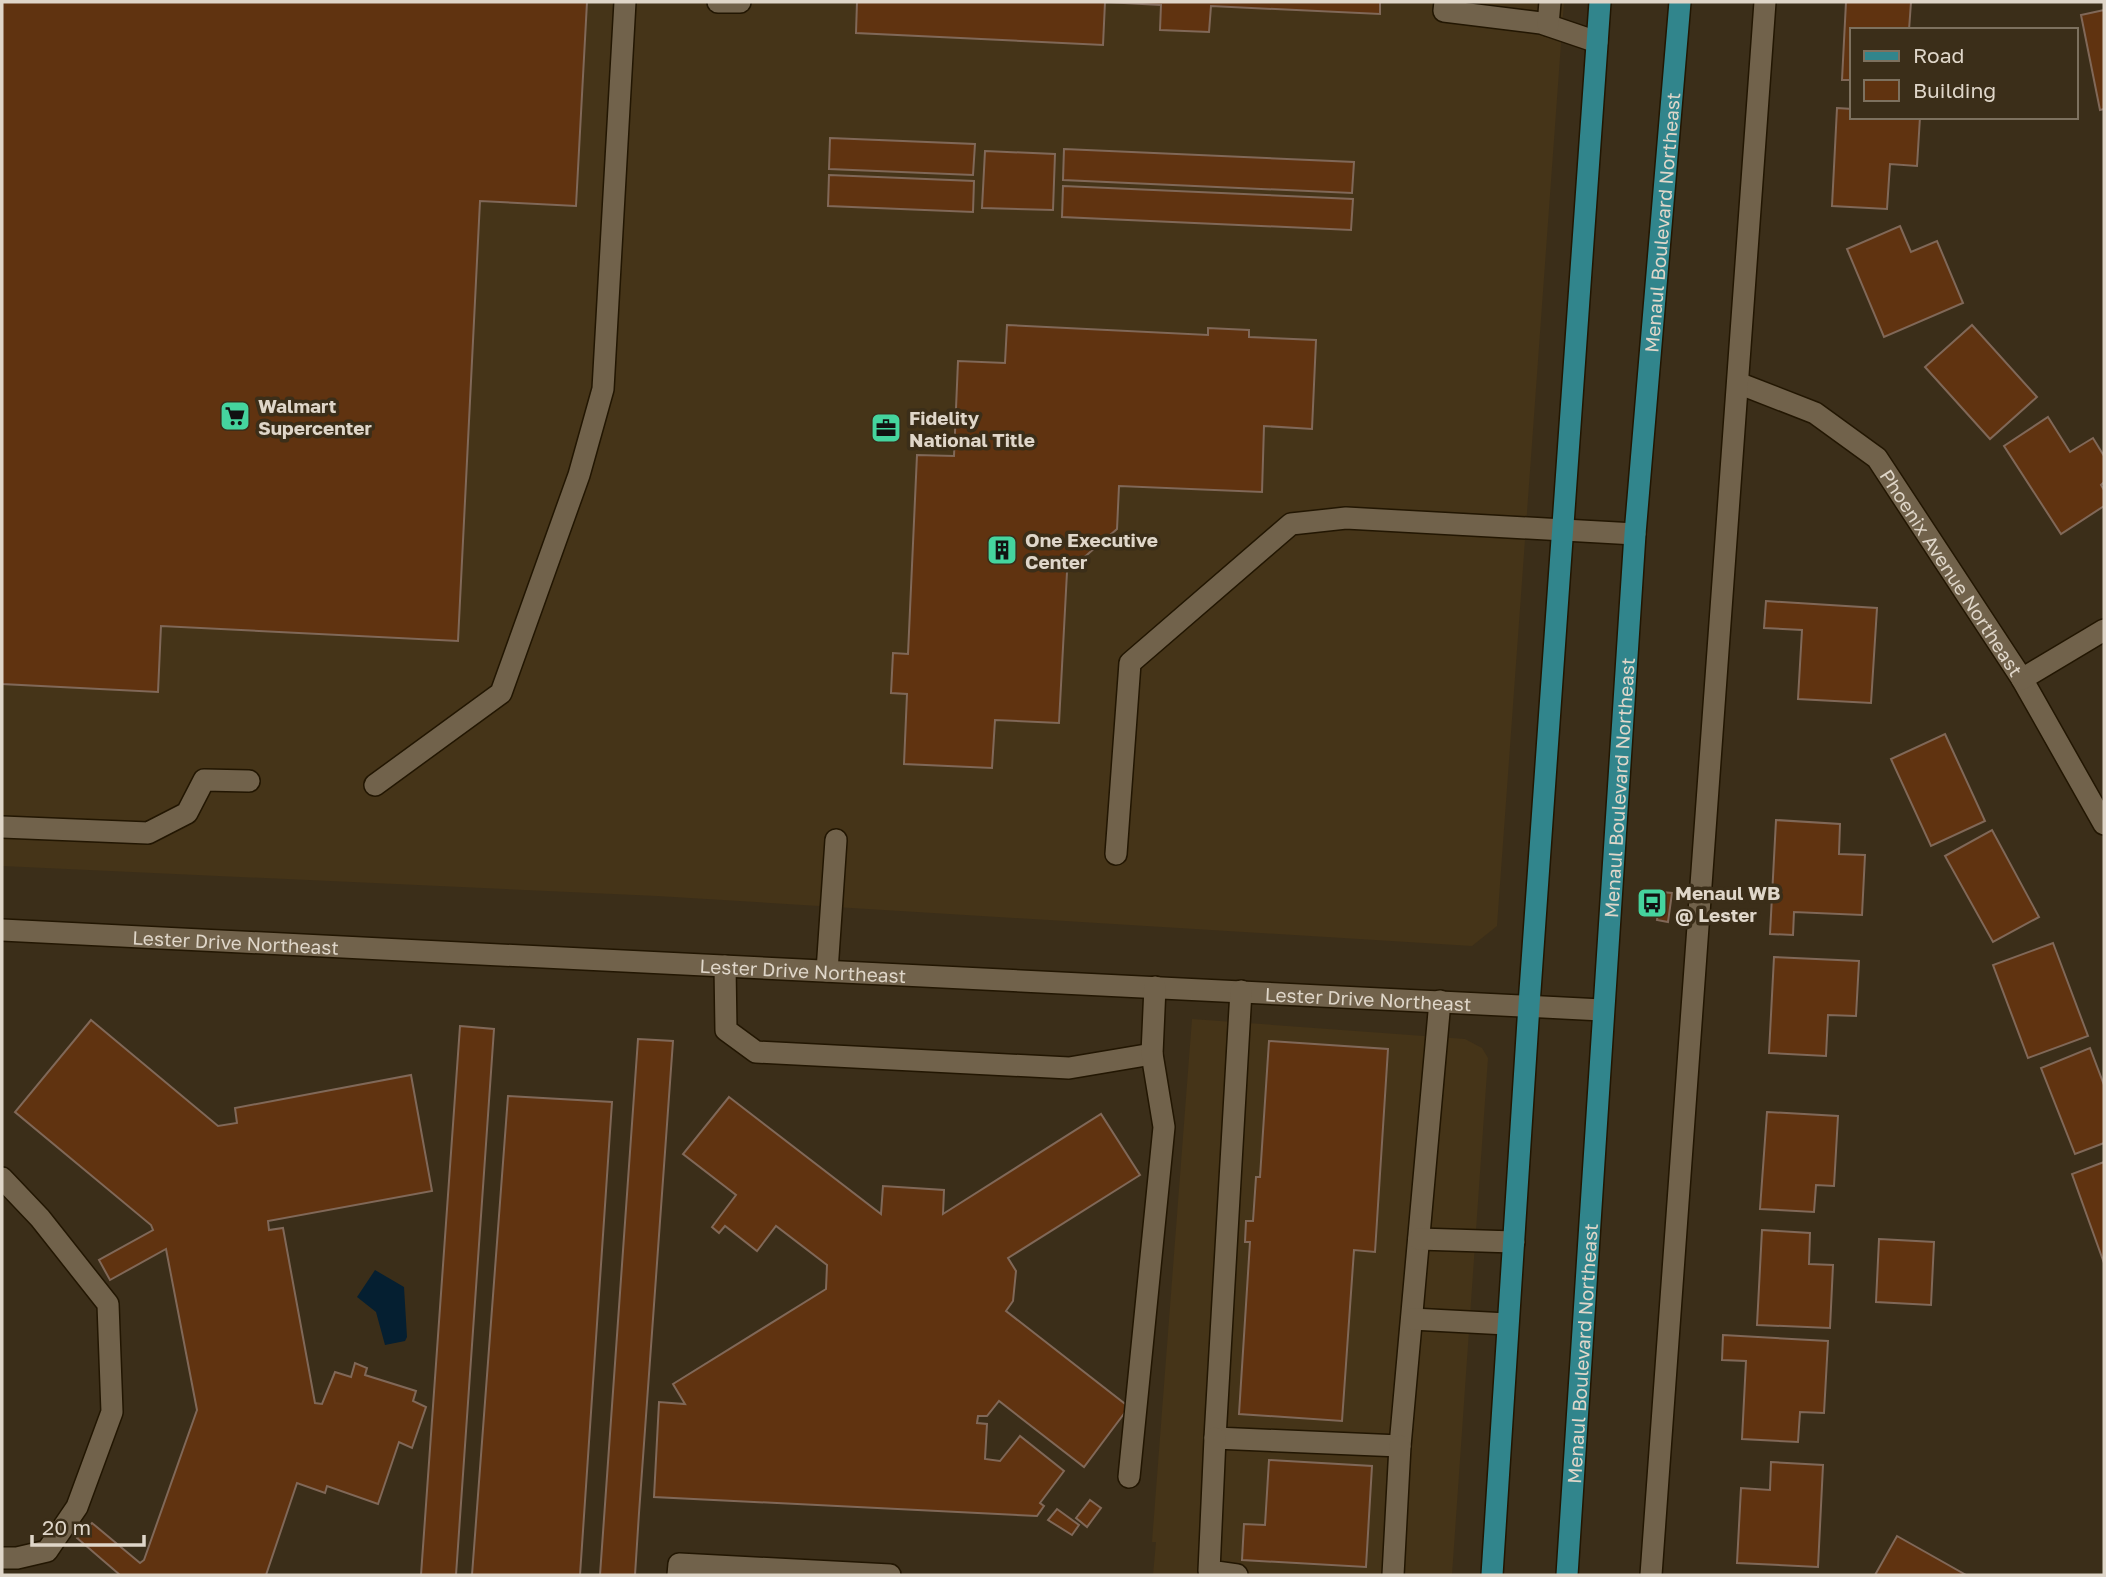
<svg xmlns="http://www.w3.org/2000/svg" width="2106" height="1577" font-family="'Golos Text',sans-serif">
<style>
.built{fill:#453418}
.water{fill:#051f31}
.building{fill:#603310;stroke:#806858;stroke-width:2}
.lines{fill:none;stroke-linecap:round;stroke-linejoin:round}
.minor-casing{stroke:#221602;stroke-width:24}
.major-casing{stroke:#221602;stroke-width:24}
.minor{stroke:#71624b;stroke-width:21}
.major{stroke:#31858c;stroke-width:21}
.labels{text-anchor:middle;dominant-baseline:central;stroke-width:7;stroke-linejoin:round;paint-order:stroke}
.street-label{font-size:19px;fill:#dfd6c9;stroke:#3b2e19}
.poi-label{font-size:19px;font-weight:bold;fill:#dfd6c9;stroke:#3b2e19;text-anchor:start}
</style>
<rect width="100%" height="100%" fill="#3b2e19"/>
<!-- built -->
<g class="built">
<path d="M2 2H1564L1497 926 1472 946 657 896 2 866Z"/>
<path d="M1192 1019 1465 1039 1482 1048 1488 1058 1452 1575H1153L1156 1542H1152Z"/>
</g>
<!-- water -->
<path class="water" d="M375 1270 404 1287 407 1337 405 1341 385 1345 376 1312 357 1297Z"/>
<!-- building -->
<g class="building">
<path d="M2 2H587L576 206 480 201 458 641 161 626 158 692 2 684Z"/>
<path d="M857 2H1380V14L1211 6 1209 32 1160 30 1161 5 1105 2 1103 45 856 33Z"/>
<path d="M1846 2H1911L1909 30H1852V80H1842Z"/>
<path d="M2104 10V109L2100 110 2081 15Z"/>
<path d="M1837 108 1852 109V117H1920L1917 166 1890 164 1887 209 1832 206Z"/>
<path d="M830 138 975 144 973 175 829 169Z"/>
<path d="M1064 149 1354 162 1352 193 1063 180Z"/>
<path d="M985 151 1055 154 1053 210 982 208Z"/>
<path d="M829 175 974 181 973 212 828 206Z"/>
<path d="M1063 186 1353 199 1351 230 1062 217Z"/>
<path d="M1900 226 1911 252 1937 241 1963 303 1884 337 1847 249Z"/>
<path d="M1007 325 1208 335V328L1249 330V337L1316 340 1312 429 1264 426 1262 492 1119 486 1117 529 1067 572 1059 723 995 720 992 768 904 764 907 694 891 693 893 653 908 654 917 455 954 456 958 361 1005 363Z"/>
<path d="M1972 325 2037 397 1990 439 1925 367Z"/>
<path d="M2048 417 2070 452 2093 438 2104 456V482L2101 485 2104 490V506L2061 534 2004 446Z"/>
<path d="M1766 601 1877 608 1871 703 1798 699 1802 630 1764 628Z"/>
<path d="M1945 734 1985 821 1931 846 1891 759Z"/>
<path d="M1776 820 1840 824 1839 854 1865 855 1862 915 1794 912 1793 935 1770 934Z"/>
<path d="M1992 830 2039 917 1993 942 1945 856Z"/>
<path d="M1661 892 1672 893 1668 922 1657 920Z"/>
<path d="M2053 943 2088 1036 2028 1058 1993 965Z"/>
<path d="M1774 957 1859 961 1856 1016 1828 1015 1826 1056 1769 1053Z"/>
<path d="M91 1020 218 1126 237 1123 235 1108 411 1075 432 1191 268 1221 269 1230 283 1228 315 1403 322 1404 335 1372 351 1377 355 1363 367 1368 365 1375 416 1391 413 1401 426 1407 412 1448 399 1442 378 1504 327 1486 325 1493 297 1483 266 1575H120L77 1538 92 1523 140 1563 144 1560 197 1410 166 1249 110 1280 99 1260 153 1230 151 1225 15 1112Z"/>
<path d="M460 1026 494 1029 456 1575H421Z"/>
<path d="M638 1039 673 1041 639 1513 635 1575H600Z"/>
<path d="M1269 1041 1388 1049 1375 1252 1354 1250 1342 1421 1239 1414 1250 1242H1245L1246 1221H1253L1256 1177H1260Z"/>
<path d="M2090 1048 2104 1085V1143L2075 1154 2041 1068Z"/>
<path d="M508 1096 612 1102 580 1575H472Z"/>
<path d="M729 1097 881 1214 883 1186 944 1190 943 1214 1101 1114 1140 1175 1008 1258 1016 1271 1013 1301 1006 1311 1129 1407 1084 1467 999 1401 987 1416H978L977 1423 987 1424 985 1459 1000 1461 1020 1436 1064 1471 1040 1503 1044 1506 1037 1516 654 1497 659 1402 685 1404 673 1384 826 1289 827 1265 776 1226 757 1251 725 1226 719 1233 712 1227 736 1195 683 1154Z"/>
<path d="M1767 1112 1838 1116 1834 1186 1816 1185 1814 1212 1760 1209Z"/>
<path d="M2104 1162V1263L2072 1174Z"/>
<path d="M1762 1230 1810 1233 1809 1264 1833 1265 1830 1328 1757 1325Z"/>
<path d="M1879 1239 1934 1242 1931 1305 1876 1302Z"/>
<path d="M1723 1335 1828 1341 1824 1413 1800 1412 1798 1442 1742 1439 1746 1361 1722 1360Z"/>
<path d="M1269 1460 1372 1466 1366 1567 1242 1560 1244 1524 1265 1525Z"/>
<path d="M1771 1462 1823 1465 1818 1567 1737 1563 1741 1488 1770 1490Z"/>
<path d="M1090 1500 1101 1508 1087 1527 1076 1518Z"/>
<path d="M1057 1509 1079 1525 1072 1535 1048 1520Z"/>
<path d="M1897 1536 1966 1575H1875Z"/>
</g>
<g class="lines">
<!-- minor casing -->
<g class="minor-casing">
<g id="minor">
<path d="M718 2H740"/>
<path d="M1445 2 1444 11 1541 23 1597 42"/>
<path d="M1548 25 1550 2"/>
<path id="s1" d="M1738 383 1815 413 1877 458 2022 679 2104 824"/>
<path d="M2022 679 2104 630"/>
<path d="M375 785 501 693 579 475 603 389 625 2"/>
<path d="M2 827 148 833 187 813 204 780 249 781"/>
<path d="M1116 854 1130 663 1291 524 1346 518 1635 534"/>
<path id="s2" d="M2 930 1602 1010"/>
<path d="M725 966 726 1030 756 1052 1069 1068 1152 1054"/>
<path d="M827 971 836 840"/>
<path d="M1241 991 1215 1438 1400 1446 1440 1001"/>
<path d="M2 1178 40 1218 108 1304 112 1412 77 1507 47 1551 17 1558H2"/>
<path d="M1419 1239 1514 1242"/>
<path d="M1412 1319 1507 1324"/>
<path d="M1215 1438 1209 1571 1237 1575"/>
<path d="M1129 1477 1164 1127 1152 1054 1155 987"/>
<path d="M678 1575 679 1564 890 1575"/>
<path d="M1393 1575 1400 1446"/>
<path d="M1651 1575 1765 2"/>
</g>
</g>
<!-- major casing -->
<g class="major-casing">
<g id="major">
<path d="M1492 1575 1529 1005 1600 2"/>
<path id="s3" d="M1567 1575 1635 534 1680 2"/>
</g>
</g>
<!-- minor -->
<use href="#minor" class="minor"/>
<!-- major -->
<use href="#major" class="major"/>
</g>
<!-- icons -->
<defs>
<g id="supermarket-square" transform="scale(1.575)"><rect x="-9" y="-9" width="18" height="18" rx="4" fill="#45d49e" stroke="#3b2e19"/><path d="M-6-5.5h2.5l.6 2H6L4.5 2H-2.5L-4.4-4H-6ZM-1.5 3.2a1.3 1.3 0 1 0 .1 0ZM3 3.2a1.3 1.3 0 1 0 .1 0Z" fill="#111"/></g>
<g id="office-square" transform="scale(1.575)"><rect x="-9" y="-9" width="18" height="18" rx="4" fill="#45d49e" stroke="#3b2e19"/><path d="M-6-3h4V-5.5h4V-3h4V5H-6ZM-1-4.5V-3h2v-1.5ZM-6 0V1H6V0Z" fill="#111"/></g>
<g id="building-square" transform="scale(1.575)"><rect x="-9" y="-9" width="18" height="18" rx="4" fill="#45d49e" stroke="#3b2e19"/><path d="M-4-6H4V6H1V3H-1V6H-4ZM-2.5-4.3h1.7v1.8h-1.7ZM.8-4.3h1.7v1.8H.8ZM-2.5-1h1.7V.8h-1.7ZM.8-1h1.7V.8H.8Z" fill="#111"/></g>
<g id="bus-square" transform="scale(1.575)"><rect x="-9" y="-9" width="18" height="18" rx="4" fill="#45d49e" stroke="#3b2e19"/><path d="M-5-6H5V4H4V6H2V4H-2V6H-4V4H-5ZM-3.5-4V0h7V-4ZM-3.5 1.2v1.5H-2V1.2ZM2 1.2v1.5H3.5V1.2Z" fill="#111"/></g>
</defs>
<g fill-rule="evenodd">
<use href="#supermarket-square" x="235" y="416"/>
<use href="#office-square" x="886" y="428"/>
<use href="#building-square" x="1002" y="550"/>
<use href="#bus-square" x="1652" y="903"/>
</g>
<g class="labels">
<!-- street labels -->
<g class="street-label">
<text stroke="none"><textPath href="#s3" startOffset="1356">Menaul Boulevard Northeast</textPath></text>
<text stroke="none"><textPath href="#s1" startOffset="296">Phoenix Avenue Northeast</textPath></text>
<text stroke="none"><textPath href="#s3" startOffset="789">Menaul Boulevard Northeast</textPath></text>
<text stroke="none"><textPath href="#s2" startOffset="234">Lester Drive Northeast</textPath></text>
<text stroke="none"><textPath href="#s2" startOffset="802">Lester Drive Northeast</textPath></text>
<text stroke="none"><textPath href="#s2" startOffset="1368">Lester Drive Northeast</textPath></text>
<text stroke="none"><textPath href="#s3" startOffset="222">Menaul Boulevard Northeast</textPath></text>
</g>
<!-- poi labels -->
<g class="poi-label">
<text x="258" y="405">Walmart<tspan x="258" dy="22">Supercenter</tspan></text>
<text x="909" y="417">Fidelity<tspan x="909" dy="22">National Title</tspan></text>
<text x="1025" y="539">One Executive<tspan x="1025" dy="22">Center</tspan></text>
<text x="1675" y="892">Menaul WB<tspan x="1675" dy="22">@ Lester</tspan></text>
</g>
</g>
<!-- border -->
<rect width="2106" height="1577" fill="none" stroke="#dfd6c9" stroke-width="7"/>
<!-- legend -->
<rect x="1850" y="28" width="228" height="91" fill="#3b2e19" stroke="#7d715f" stroke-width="2"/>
<rect x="1864" y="51" width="35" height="10" fill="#31858c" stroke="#7d715f" stroke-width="2"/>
<text x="1913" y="63" font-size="21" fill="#dfd6c9">Road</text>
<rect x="1864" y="80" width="35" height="21" fill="#603310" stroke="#7d715f" stroke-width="2"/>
<text x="1913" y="98" font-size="21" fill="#dfd6c9">Building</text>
<!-- scale -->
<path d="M32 1535v10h112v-10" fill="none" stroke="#dfd6c9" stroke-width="3.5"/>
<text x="42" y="1535" font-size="21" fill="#dfd6c9" stroke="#3b2e19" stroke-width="5" paint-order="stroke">20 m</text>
</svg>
